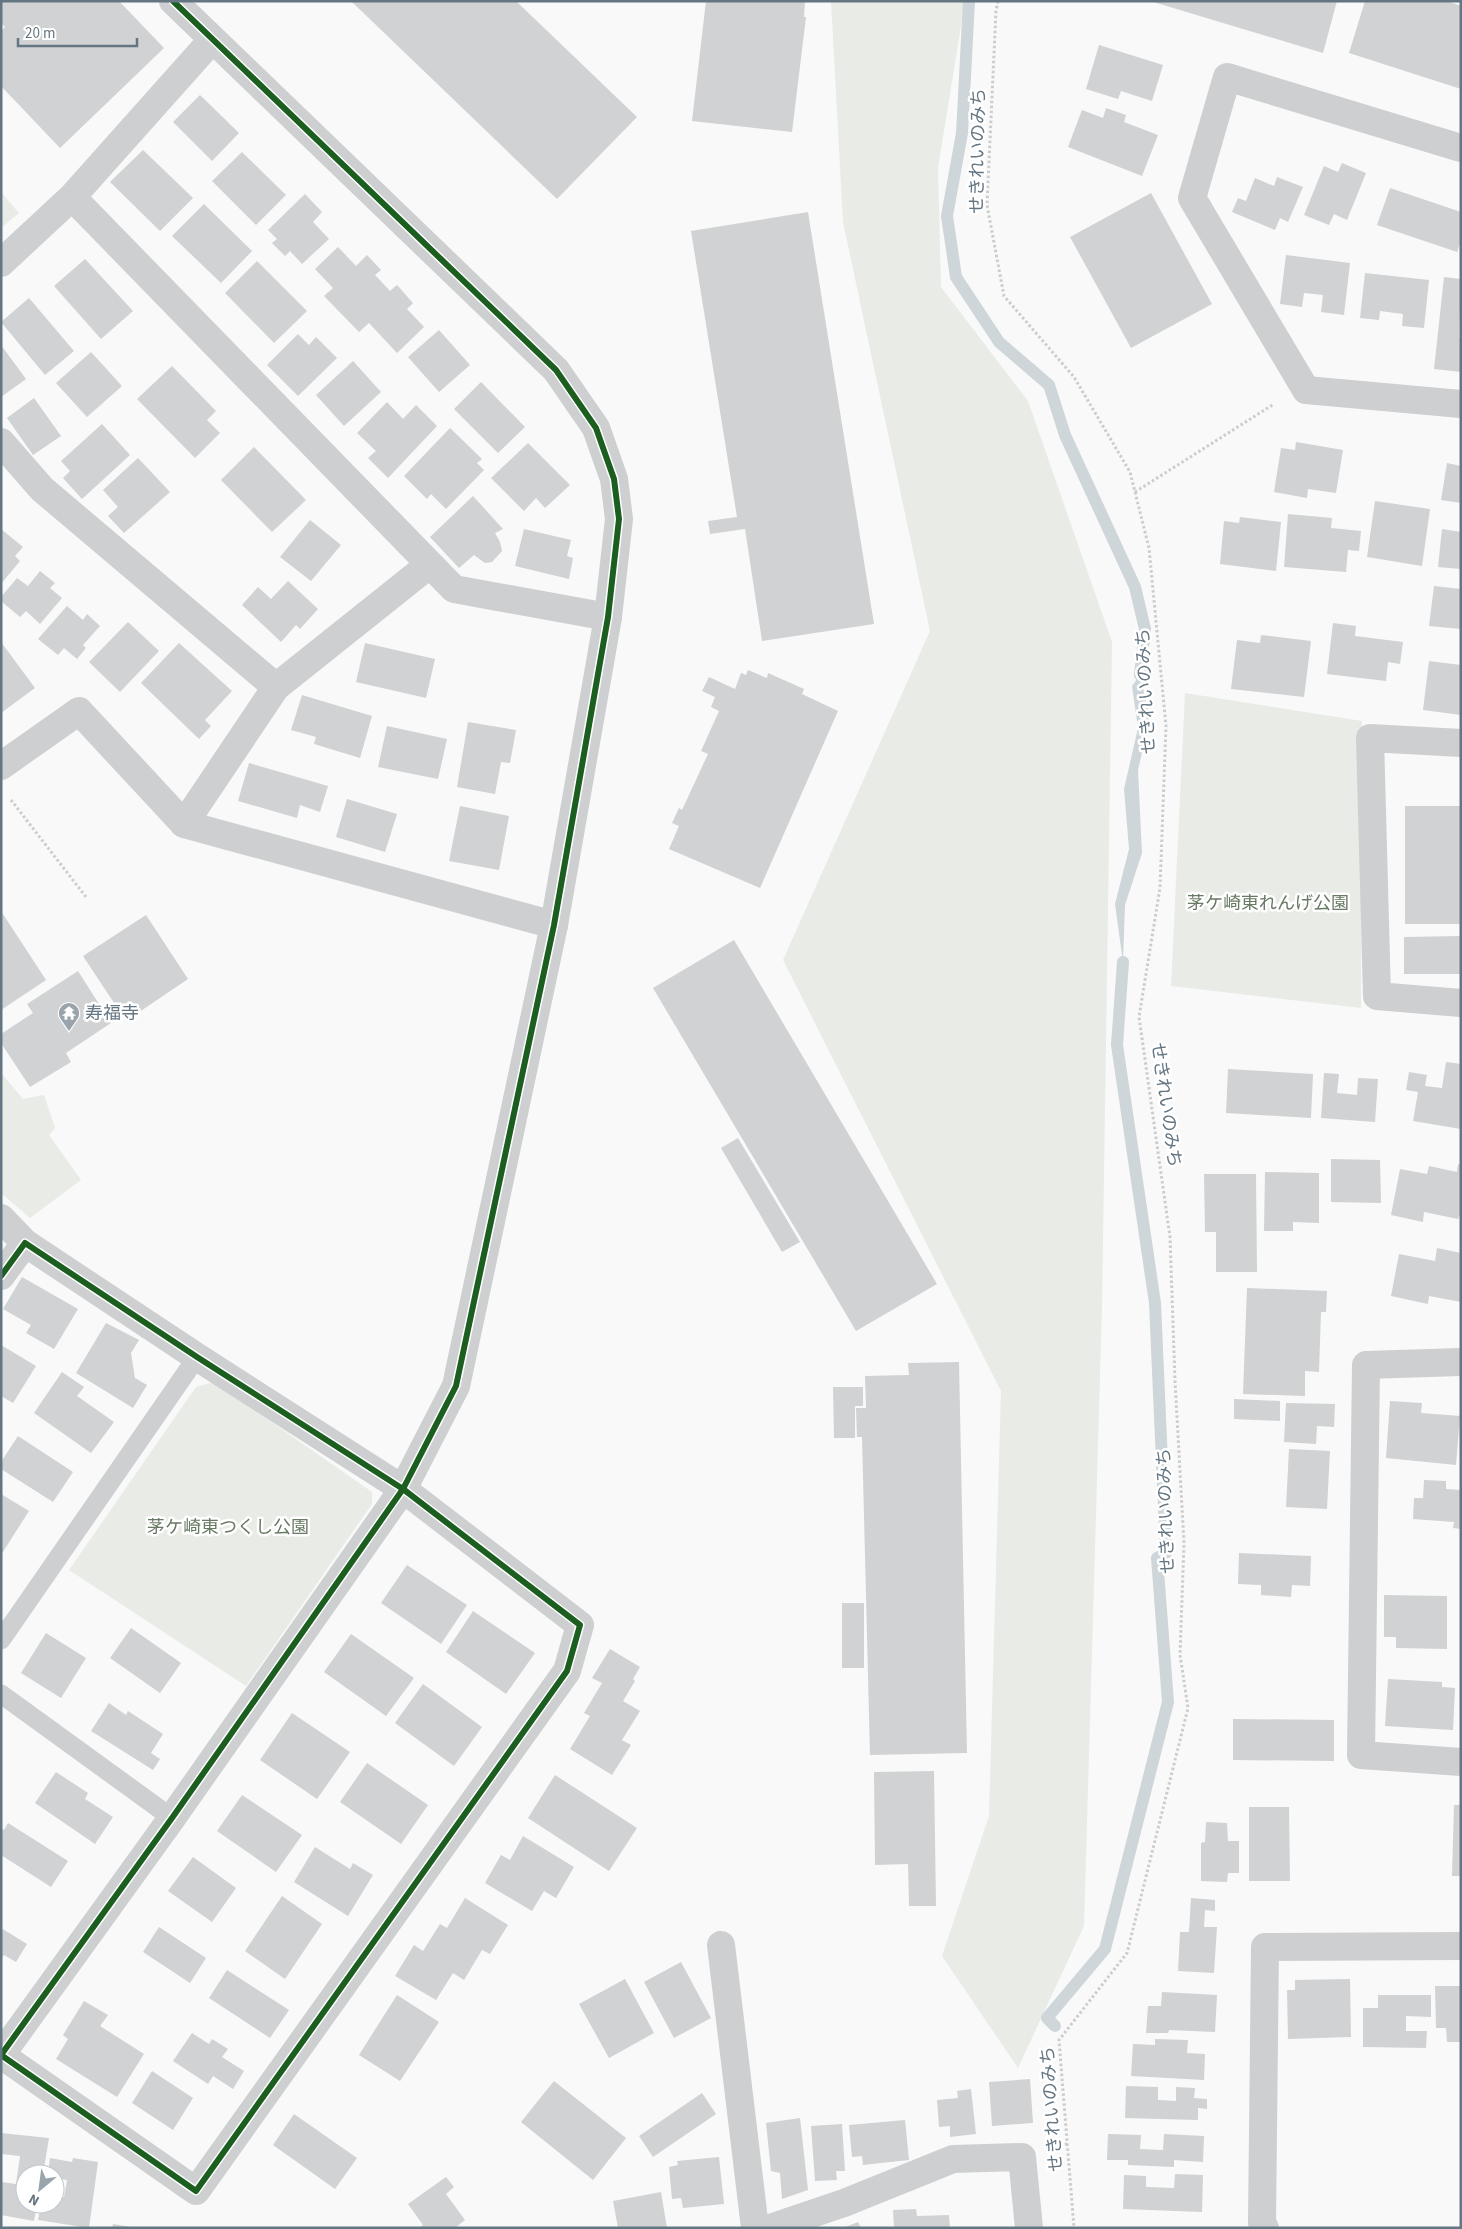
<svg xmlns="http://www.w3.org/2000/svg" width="1462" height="2229" font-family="'Source Sans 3','Noto Sans JP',sans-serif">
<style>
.green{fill:#e8ebe6}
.water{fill:#ced6d9}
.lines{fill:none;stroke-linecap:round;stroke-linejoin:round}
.stream{stroke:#ced6d9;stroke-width:12}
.building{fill:#d0d2d3}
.path{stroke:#cbcccd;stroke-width:3;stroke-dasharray:2.5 2.5;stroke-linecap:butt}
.service{stroke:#cecfd0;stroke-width:19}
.minor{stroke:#cecfd0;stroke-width:28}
.tertiary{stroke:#cecfd0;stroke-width:28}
.cycleway-casing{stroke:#fff;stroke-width:9}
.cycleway{stroke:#1b5e20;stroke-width:6}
.labels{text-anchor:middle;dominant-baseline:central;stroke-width:5;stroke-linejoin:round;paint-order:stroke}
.street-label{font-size:18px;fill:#657683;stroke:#fff}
.park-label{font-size:18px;fill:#687a64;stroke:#fff}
.poi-label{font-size:18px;fill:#657683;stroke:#fff;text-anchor:start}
</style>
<rect width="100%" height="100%" fill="#f9f9f9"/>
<!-- green -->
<g class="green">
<path d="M831 1H965L938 168 941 287 1028 401 1112 642 1102 1307 1084 1926 1018 2068 942 1956 989 1816 1001 1391 783 960 930 631 843 222Z"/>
<path d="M1 192 19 213 1 228Z"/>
<path d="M1185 693 1362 721 1361 1008 1171 986Z"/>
<path d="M1 1073 23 1099 44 1095 55 1128 49 1135 81 1180 30 1218 1 1193Z"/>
<path d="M214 1382 372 1492V1504L246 1686 69 1570 196 1387Z"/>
</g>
<!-- water -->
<path class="water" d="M1140 675 1150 718 1138 770 1142 853 1125 905 1123 962 1115 904 1129 849 1124 789 1138 728 1132 686Z"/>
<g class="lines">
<!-- stream -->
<g class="stream">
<path d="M969 1 962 133 947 216 956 277 999 342 1049 385 1065 435 1135 587 1145 629 1140 675"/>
<path d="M1055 2026 1047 2018 1105 1949 1168 1702 1157 1558 1166 1553 1155 1303 1117 1045 1123 962"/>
</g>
</g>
<!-- building -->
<g class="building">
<path d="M1 1H119L164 48 60 148 1 86V31L5 27 1 23Z"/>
<path d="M351 1H516L637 117 557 199Z"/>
<path d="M706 1H805L804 17H806L792 132 692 121Z"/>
<path d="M1150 1H1337L1323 53Z"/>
<path d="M1365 1H1447L1461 6V89L1349 53Z"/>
<path d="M1099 45 1163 65 1152 101 1121 91 1118 99 1086 89Z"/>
<path d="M200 95 239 133 212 161 173 122Z"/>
<path d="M1106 108 1126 115 1124 122 1158 135 1142 176 1068 147 1082 110 1103 118Z"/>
<path d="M143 150 193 198 160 231 110 182Z"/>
<path d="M242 152 286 195 256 225 212 181Z"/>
<path d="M1342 163 1366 173 1347 220 1334 214 1329 225 1304 215 1324 166 1338 172Z"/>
<path d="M1277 177 1303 187 1288 222 1280 218 1275 230 1232 212 1238 198 1246 201 1255 178 1274 186Z"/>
<path d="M1390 188 1461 212V241L1457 252 1377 225Z"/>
<path d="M1151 193 1212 304 1131 348 1070 237Z"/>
<path d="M305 194 322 212 313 222 329 239 302 264 290 251 285 256 272 243 277 239 268 230Z"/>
<path d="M204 204 252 251 221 283 172 236Z"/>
<path d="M808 212 874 624 762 641 745 529 710 534 708 521 737 517 691 231Z"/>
<path d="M338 247 356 266 367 255 381 270 375 275 390 291 397 285 413 303 407 309 424 327 397 353 369 323 359 332 324 296 333 288 315 269Z"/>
<path d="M1286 255 1350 263 1344 315 1321 312 1323 295 1304 293 1302 307 1280 304Z"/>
<path d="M85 259 133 311 101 339 54 286Z"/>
<path d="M257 261 307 311 274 343 225 293Z"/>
<path d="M1365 273 1429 280 1424 328 1402 326 1403 314 1380 311 1379 320 1360 318Z"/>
<path d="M1444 277 1461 279 1459 338H1461V372L1434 369Z"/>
<path d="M29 298 74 351 45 375 1 322Z"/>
<path d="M439 330 470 365 439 392 408 357Z"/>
<path d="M298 334 309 345 316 337 337 358 298 396 267 365Z"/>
<path d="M1 345 26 379 1 397Z"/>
<path d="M91 352 122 386 87 417 56 383Z"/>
<path d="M353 361 381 392 344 426 316 395Z"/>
<path d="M172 366 216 411 207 420 220 433 195 458 137 399Z"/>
<path d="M481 382 525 427 498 453 454 409Z"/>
<path d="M34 398 61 436 33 455 7 418Z"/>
<path d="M387 402 403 419 416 405 437 426 388 478 368 458 376 451 357 433Z"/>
<path d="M102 424 130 455 82 499 63 478 70 471 61 461Z"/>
<path d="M450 428 482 459 477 463 484 470 446 509 431 494 427 499 404 476Z"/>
<path d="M1296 442 1343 450 1336 493 1308 489 1307 498 1274 492 1281 448 1295 450Z"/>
<path d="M528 443 570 485 545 508 536 498 524 511 491 478Z"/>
<path d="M254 447 306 500 272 532 221 480Z"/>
<path d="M138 458 170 492 124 533 108 516 118 507 103 490Z"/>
<path d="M1447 463 1461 466V503L1441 500Z"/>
<path d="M473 496 503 529 495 533 500 542 502 551 492 562 485 563 474 555 459 568 430 537Z"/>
<path d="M1375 501 1430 509 1422 566 1367 557Z"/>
<path d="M1288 514 1332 518 1331 528 1361 531 1359 551 1348 550 1346 572 1284 567Z"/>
<path d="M1240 517 1281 522 1276 571 1220 564 1224 521 1239 523Z"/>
<path d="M310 520 341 545 311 581 280 557Z"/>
<path d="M1 529 23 547 15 556 20 561 1 584Z"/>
<path d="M524 529 571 540 567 556 573 558 569 579 515 566Z"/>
<path d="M1442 529 1461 532V569L1438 567Z"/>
<path d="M40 571 55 583 50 588 62 598 40 624 26 611 20 617 1 601V597L17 578 28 586Z"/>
<path d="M288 581 318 609 300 629 296 625 281 642 242 605 258 587 271 599Z"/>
<path d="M1434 586 1461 589V629L1429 626Z"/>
<path d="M67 606 83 620 87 614 100 626 83 645 86 648 77 659 64 648 58 655 38 639Z"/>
<path d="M128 622 159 651 120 692 89 662Z"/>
<path d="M1333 623 1356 626 1355 636 1403 642 1400 664 1388 662 1386 681 1327 674Z"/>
<path d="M1261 635 1311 641 1304 697 1231 689 1237 640 1260 643Z"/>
<path d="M1 642 35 688 1 713Z"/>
<path d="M179 643 232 691 205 720 211 726 199 739 141 683Z"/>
<path d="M365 643 435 659 426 698 356 682Z"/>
<path d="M1429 661 1461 665V715L1423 710Z"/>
<path d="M748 670 767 678 768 673 804 689 802 694 838 711 760 888 669 849 679 826 672 823 679 808 682 810 708 754 701 751 719 711 711 707 715 697 702 691 709 677 735 689 741 673 746 675Z"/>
<path d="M302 695 372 716 360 758 314 744 316 737 291 730Z"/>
<path d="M468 722 516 730 510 763 501 762 495 794 457 787Z"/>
<path d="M387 726 447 739 438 779 378 767Z"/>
<path d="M249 763 328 786 320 812 300 805 297 818 238 801Z"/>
<path d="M347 799 397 814 385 852 336 837Z"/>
<path d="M460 806 509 816 499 870 449 861Z"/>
<rect x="1405" y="806" width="56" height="118"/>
<path d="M1 911 46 980 1 1010Z"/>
<path d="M146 915 188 979 126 1021 83 956Z"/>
<path d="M1461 936V974H1404V937Z"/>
<path d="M734 940 937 1284 856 1331 653 988Z"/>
<path d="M78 971 111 1023 66 1053 71 1062 30 1087 1 1043V1034L33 1013 27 1004Z"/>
<path d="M1446 1062 1461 1064V1129L1413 1121 1418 1092 1406 1090 1409 1072 1427 1075 1425 1086 1442 1088Z"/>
<path d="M1228 1069 1313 1074 1311 1118 1226 1113Z"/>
<path d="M1324 1073 1339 1074 1337 1093 1357 1095 1358 1078 1378 1079 1375 1122 1321 1118Z"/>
<path d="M738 1138 800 1242 782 1252 721 1148Z"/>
<path d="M1331 1159 1380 1160 1381 1203 1331 1202Z"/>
<path d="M1458 1164 1461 1165V1213L1458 1219 1424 1212 1423 1222 1391 1215 1400 1169 1427 1174 1429 1166 1457 1172Z"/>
<path d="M1265 1172 1319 1173V1223L1293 1222V1231H1264Z"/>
<path d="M1204 1174H1256L1257 1272H1216V1232H1205Z"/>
<path d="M1437 1248 1461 1253V1302L1429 1296 1428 1304 1391 1296 1399 1254 1435 1261Z"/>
<path d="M22 1277 78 1309 54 1349 26 1333 31 1325 3 1309Z"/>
<path d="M1247 1288 1327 1291 1326 1312H1321L1319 1372 1305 1371V1396L1243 1394Z"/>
<path d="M106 1323 139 1340 131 1353 135 1378 147 1385 133 1408 76 1373Z"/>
<path d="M1 1345 36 1366 13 1403 1 1396Z"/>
<path d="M959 1362 967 1753 870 1755 862 1437H857L856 1408H866L865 1376 909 1375 908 1363Z"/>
<path d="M62 1372 84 1387 77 1396 114 1422 91 1453 34 1413Z"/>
<path d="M833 1387H863V1406H855V1438H834Z"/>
<path d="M1234 1399 1280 1401V1421L1234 1419Z"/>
<path d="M1390 1401 1422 1403 1421 1413 1460 1416 1456 1465 1386 1458Z"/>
<path d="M1286 1403 1335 1404 1334 1427 1317 1426 1316 1444 1284 1442Z"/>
<path d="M18 1436 73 1472 53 1502 1 1469V1462Z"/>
<path d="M1289 1449 1330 1451 1327 1509 1286 1507Z"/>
<path d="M1424 1480 1446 1481V1489L1461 1490V1529L1453 1528 1454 1522 1413 1519 1414 1498H1423Z"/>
<path d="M1 1494 29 1511 1 1555Z"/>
<path d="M1239 1553 1311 1556 1310 1586 1292 1585 1291 1597 1261 1595V1585L1238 1584Z"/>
<path d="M407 1565 467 1605 441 1644 381 1603Z"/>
<path d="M1384 1595 1447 1596V1649L1396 1648V1637H1384Z"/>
<rect x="842" y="1603" width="22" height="65"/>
<path d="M473 1611 535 1653 506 1694 446 1652Z"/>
<path d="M131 1628 181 1663 160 1693 110 1658Z"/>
<path d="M46 1633 86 1658 61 1698 21 1673Z"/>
<path d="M351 1634 414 1678 386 1716 324 1672Z"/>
<path d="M610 1649 640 1667 633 1679 635 1681 623 1701 640 1711 622 1740 631 1745 612 1775 570 1749 590 1716 584 1713 602 1683 592 1678Z"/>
<path d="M1388 1679 1442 1682V1687L1455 1688 1453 1730 1385 1726Z"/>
<path d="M423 1684 482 1727 454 1766 395 1723Z"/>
<path d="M109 1703 126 1715 128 1711 163 1734 151 1753 160 1759 153 1770 91 1731Z"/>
<path d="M292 1713 350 1752 317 1799 260 1760Z"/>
<path d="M1233 1719 1334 1720V1761L1233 1760Z"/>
<path d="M367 1763 428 1805 401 1844 340 1802Z"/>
<path d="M934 1771 936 1906H909L908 1864 875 1865 874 1772Z"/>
<path d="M56 1772 88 1793 85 1799 113 1817 95 1844 35 1803Z"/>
<path d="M555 1775 637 1828 609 1871 528 1818Z"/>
<path d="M242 1795 302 1835 276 1872 217 1831Z"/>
<path d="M1454 1805H1461V1876H1452Z"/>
<path d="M1249 1807H1289L1290 1881H1249Z"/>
<path d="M1206 1822 1227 1823 1228 1841H1239V1873H1228L1227 1882 1201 1881V1843L1205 1842Z"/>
<path d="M8 1823 68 1861 51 1887 1 1855V1828L4 1830Z"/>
<path d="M523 1836 574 1867 556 1898 544 1891 532 1911 485 1883 501 1855 510 1860Z"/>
<path d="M315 1847 350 1869 353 1863 373 1875 348 1916 294 1882Z"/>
<path d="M193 1857 236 1888 212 1922 168 1891Z"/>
<path d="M282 1896 322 1924 285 1979 245 1951Z"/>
<path d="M465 1898 508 1925 490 1954 482 1950 464 1980 453 1973 436 2000 395 1976 414 1945 423 1951 440 1924 447 1928Z"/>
<path d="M1191 1898 1215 1900V1911L1205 1910 1204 1927H1217L1214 1973 1178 1971 1180 1932H1189Z"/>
<path d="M159 1927 206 1958 190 1983 143 1952Z"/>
<path d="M1 1928 27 1944 16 1962 4 1955 1 1960Z"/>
<path d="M681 1962 711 2018 674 2038 644 1982Z"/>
<path d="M227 1970 289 2010 270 2038 209 1998Z"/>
<path d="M625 1979 654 2033 609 2058 579 2004Z"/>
<path d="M1350 1979 1351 2037 1288 2039 1287 1990H1295V1980Z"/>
<path d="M1435 1986H1461V2042H1447L1446 2028H1436Z"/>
<path d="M1162 1992 1217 1995 1215 2032 1169 2030 1168 2033H1146L1148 2006H1161Z"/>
<path d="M397 1995 439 2022 400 2081 359 2055Z"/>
<path d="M1378 1995H1431V2017L1406 2016V2031H1427L1426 2048 1363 2047V2008H1378Z"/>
<path d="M84 2001 108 2015 100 2026 144 2054 117 2097 56 2059 68 2039 63 2035Z"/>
<path d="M192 2033 209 2044 212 2039 228 2049 222 2057 244 2071 233 2089 213 2076 208 2084 173 2061Z"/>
<path d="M1155 2039 1188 2040 1187 2053 1205 2054 1204 2080 1131 2076 1133 2044 1155 2045Z"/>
<path d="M152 2071 193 2098 173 2130 132 2103Z"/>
<path d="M1030 2079 1033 2123 992 2126 989 2082Z"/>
<path d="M554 2081 626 2138 593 2180 521 2122Z"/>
<path d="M1126 2086 1158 2087V2100L1176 2101V2087L1195 2088 1194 2098 1207 2099V2109L1198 2108V2120L1125 2118Z"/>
<path d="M971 2089 976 2134 950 2137V2126L939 2127 937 2100 958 2098 957 2091Z"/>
<path d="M702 2093 716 2114 653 2157 639 2136Z"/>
<path d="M294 2114 357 2158 335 2189 273 2145Z"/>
<path d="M800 2118 808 2190 782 2199 780 2173 771 2171 766 2123Z"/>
<path d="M905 2120 909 2160 863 2165 862 2156 852 2157 849 2125Z"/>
<path d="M842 2124 845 2171H836L837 2180 815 2181 811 2126Z"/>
<path d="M1 2133 49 2138 43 2174H25V2204H37L34 2221 1 2215V2182L16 2184 20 2156 1 2154Z"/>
<path d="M1108 2134 1141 2135 1140 2149 1163 2150 1164 2134 1204 2136 1203 2162 1174 2160V2167L1128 2165V2160H1107Z"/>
<path d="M719 2157 724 2204 683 2208 681 2198 672 2199 669 2167 678 2165 677 2161Z"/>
<path d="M50 2158 72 2162 73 2158 98 2162 89 2228 38 2220 41 2204H55V2196L64 2197 67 2180 55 2178V2174H48Z"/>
<path d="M1175 2174 1203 2175 1202 2212 1123 2209 1124 2175 1146 2176V2187L1174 2188Z"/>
<path d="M446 2177 454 2187 446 2194 465 2220 455 2228H419L423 2225 408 2204Z"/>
<path d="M661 2192 667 2228H618L613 2201Z"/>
<path d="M916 2209 917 2216 949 2215 950 2228H894L893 2210Z"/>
<path d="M858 2222 861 2228H843Z"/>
<path d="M113 2224 131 2227V2228H112Z"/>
</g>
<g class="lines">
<!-- path -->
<g class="path">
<path d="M998 1 996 11 987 205 1004 296 1074 377 1130 472 1149 548 1166 726 1160 888 1139 1017 1170 1237 1175 1381 1184 1543 1180 1655 1188 1708 1127 1953 1059 2040 1074 2228"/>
<path d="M1135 492 1274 404"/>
<path d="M11 800 86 897"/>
<path d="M1055 2146 1067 2144"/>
</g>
<!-- service -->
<g class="service">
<path d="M1 1640 197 1357"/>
<path d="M1 1694 172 1818"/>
</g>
<!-- minor -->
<g class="minor">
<path d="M1461 148 1227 77 1192 198 1306 390 1461 404"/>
<path d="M72 197 454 589 608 617"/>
<path d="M1 263 72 197 212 40"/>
<path d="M1 442 42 489 276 687"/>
<path d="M1461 743 1370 738 1377 996 1461 1003"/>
<path d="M1 766 79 711 184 824 554 925"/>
<path d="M184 824 276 687 429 565"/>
<path d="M1 1218 25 1243"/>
<path d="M1 1276 25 1243 197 1357 403 1489 580 1625 567 1671 196 2191 1 2055"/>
<path d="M1461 1362 1366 1365 1361 1755 1461 1762"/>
<path d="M721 1945 755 2228"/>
<path d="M770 2228 844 2203 953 2159 1022 2157 1029 2228"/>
<path d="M1265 2228 1262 2223 1265 1947 1461 1946"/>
</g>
<!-- tertiary -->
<path class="tertiary" d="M1 2055 172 1818 403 1489 456 1386 554 925 608 617 619 519 614 479 596 428 556 370 173 1"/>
<!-- cycleway casing -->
<g class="cycleway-casing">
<g id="cycleway">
<path d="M1 1276 25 1243 197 1357 403 1489 580 1625 567 1671 196 2191 1 2055"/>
<path d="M1 2055 172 1818 403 1489 456 1386 554 925 608 617 619 519 614 479 596 428 556 370 173 1"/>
</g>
</g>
<!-- cycleway -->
<use href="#cycleway" class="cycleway"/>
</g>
<!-- icons -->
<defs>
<g id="temple-pin" transform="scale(1.125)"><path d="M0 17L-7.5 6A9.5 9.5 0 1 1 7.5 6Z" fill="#99a4ac" stroke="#fff"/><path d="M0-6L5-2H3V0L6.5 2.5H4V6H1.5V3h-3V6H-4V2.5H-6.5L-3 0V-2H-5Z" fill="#fff"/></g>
</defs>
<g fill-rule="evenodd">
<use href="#temple-pin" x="69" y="1013"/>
</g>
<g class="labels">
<!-- street labels -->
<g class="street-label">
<text transform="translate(978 151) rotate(-89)">せきれいのみち</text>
<text transform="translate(1146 691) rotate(-93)">せきれいのみち</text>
<text transform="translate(1166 1105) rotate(82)">せきれいのみち</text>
<text transform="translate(1166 1511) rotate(-92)">せきれいのみち</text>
<text transform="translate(1052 2109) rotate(-94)">せきれいのみち</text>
</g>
<!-- park labels -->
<g class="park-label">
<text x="1268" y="903">茅ケ崎東れんげ公園</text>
<text x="228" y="1527">茅ケ崎東つくし公園</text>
</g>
<!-- poi labels -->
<g class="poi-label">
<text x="85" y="1013">寿福寺</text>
</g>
</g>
<!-- border -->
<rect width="1462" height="2229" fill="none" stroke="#657683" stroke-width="5"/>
<!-- north arrow -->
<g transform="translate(40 2189) rotate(209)"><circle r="24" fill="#ffffff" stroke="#c1c8cd"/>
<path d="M0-4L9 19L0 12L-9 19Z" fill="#99a4ac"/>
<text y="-8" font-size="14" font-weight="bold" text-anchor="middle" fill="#657683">N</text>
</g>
<!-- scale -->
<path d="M18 38v8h119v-8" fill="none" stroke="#657683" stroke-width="2.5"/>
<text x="25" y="38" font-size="15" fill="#657683" stroke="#ffffff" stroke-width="4" paint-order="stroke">20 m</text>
</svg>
